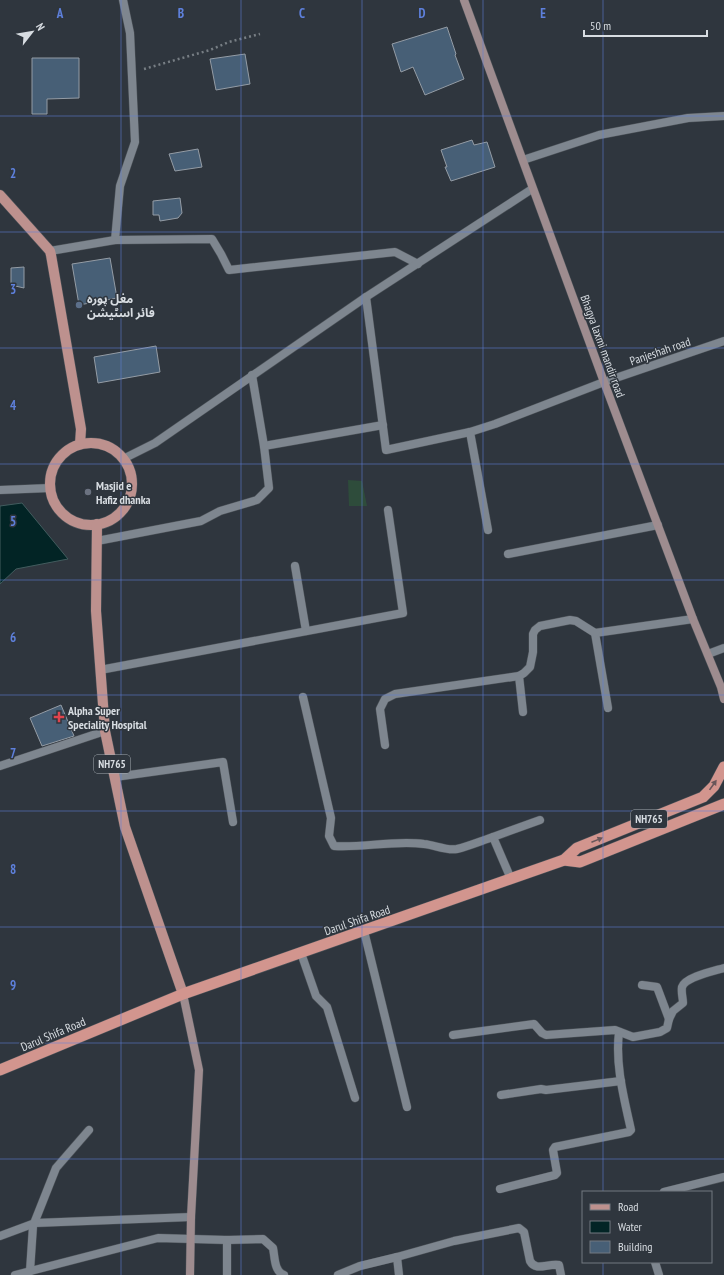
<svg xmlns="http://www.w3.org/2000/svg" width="724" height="1275" font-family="'PT Sans Narrow','Noto Sans Arabic',sans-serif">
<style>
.green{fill:#2e4c3b}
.water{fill:#022425;stroke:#425c5e}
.building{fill:#475f76;stroke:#949ca5}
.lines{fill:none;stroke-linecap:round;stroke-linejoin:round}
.service-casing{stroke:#4d5359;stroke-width:9}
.minor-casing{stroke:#4d5359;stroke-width:9}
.tertiary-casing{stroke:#4d5359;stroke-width:9}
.secondary-casing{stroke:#4d5359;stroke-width:9}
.primary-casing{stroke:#4d5359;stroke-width:11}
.trunk-casing{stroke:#4d5359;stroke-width:12}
.path{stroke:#777e84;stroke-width:2.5;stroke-dasharray:2 3;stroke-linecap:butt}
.service{stroke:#7e868f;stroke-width:8}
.minor{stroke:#7e868f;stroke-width:8}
.tertiary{stroke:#7e868f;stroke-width:8}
.secondary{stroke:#9e8c8f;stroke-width:8}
.primary{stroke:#bd918e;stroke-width:10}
.trunk{stroke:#d2958e;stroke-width:11}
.oneway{fill:#68575a}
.grid{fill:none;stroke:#5e80dc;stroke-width:1;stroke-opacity:0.55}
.service-dot{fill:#5c6f8a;stroke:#2f363e;stroke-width:1.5}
.worship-dot{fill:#6b7280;stroke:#2f363e;stroke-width:1.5}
.health-dot{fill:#e0444e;stroke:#2f363e;stroke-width:1.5}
.labels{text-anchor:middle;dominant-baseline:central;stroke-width:3;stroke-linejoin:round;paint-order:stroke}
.shield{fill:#2f363e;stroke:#a5abb1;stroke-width:1}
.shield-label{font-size:11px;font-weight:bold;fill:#d8dde2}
.poi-label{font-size:12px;font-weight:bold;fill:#d8dde2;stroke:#2f363e;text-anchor:start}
.street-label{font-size:12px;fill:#d8dde2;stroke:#2f363e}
.grid-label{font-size:13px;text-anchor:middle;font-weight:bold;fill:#5e80dc;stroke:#2f363e;stroke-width:3;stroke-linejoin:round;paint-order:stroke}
</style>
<rect width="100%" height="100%" fill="#2f363e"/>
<!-- green -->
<path class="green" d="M348 480 362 481 367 506H349Z"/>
<!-- water -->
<path class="water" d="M22 503 68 559 16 569 0 584V506Z"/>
<!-- building -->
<g class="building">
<path d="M447 27 456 54 455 55 464 79 425 95 413 67 401 72 392 44Z"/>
<path d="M245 54 250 84 216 90 210 59Z"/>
<path d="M32 58H79V98L47 99V114H32Z"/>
<path d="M472 140 474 145 487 142 495 167 451 181 445 167H447L441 150Z"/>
<path d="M198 149 202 167 175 171 169 154Z"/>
<path d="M180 198 182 213 178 218 160 221 159 215H153V201Z"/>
<path d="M110 258 117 298 79 305 72 264Z"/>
<path d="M24 267V288L11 285V268Z"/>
<path d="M156 346 160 372 98 383 94 357Z"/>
<path d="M61 705 74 736 42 746 30 718Z"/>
</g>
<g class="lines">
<!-- service casing -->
<g class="service-casing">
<g id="service">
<path d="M508 554 658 525"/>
<path d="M364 931 407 1107"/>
</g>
</g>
<!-- minor casing -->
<g class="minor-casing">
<g id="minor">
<path d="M523 160 599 135 688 118 724 116"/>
<path d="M115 240 120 186 135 142 130 33 123 0"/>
<path d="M50 251 115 240 212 239 221 254 229 270 395 252 418 264"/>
<path d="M366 297 386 450 470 432 495 424 604 382 724 341"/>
<path d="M470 432 488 530"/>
<path d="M264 446 383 425"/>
<path d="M97 541 201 521 220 511 257 500 269 488 264 446 252 375"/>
<path d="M295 566 306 631"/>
<path d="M708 654 724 648"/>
<path d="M100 670 403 613 388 510"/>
<path d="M303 697 331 818 329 836 334 846C363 848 394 840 424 844 435 845 446 851 457 849 469 846 481 841 493 837L511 879"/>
<path d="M608 708 595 633 693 619"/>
<path d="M523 712 519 676 524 673 530 667 533 652V634L535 630 540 626 570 620 576 621 595 633"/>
<path d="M385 745 380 709 385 699 395 694 519 676"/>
<path d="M0 766 105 731"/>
<path d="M115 777 223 762 233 822"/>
<path d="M493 837 540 820"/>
<path d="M301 953 316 996 327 1007 355 1098"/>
<path d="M642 985 657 987 669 1019"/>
<path d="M453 1035 534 1024 542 1033 546 1035 615 1030 633 1037 660 1032 667 1028 669 1019 673 1011 683 1003C683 998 681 993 682 987 685 977 714 971 724 968"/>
<path d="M501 1095 541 1089 546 1090 621 1081"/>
<path d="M500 1189 555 1175 557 1173 553 1150 555 1147 629 1132 631 1130C624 1098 615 1065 619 1032"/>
<path d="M664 1192 724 1177"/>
<path d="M0 1236 35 1223 191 1217"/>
<path d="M227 1240V1275"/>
<path d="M397 1257 399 1275"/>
<path d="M655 1262 659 1275"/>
<path d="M30 1271 33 1226 56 1168 89 1130"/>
<path d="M15 1275 158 1238 227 1240 263 1239 273 1248C275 1258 274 1271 284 1275"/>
<path d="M338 1275 360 1266 397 1257 454 1241 519 1228 524 1232 530 1261C536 1272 548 1263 559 1265L561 1275"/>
</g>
</g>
<!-- tertiary casing -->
<g class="tertiary-casing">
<g id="tertiary">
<path d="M123 459 155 443 366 297 532 189"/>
<path d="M0 490 50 488"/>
</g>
</g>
<!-- secondary casing -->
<g class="secondary-casing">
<g id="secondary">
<path d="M464 0 604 382 693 619 721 687 724 699"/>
<path d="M183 994 199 1070 191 1217 190 1275"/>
</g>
</g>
<!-- primary casing -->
<g class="primary-casing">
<g id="primary">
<path d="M0 195 50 251 51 255 81 429 80 444"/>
<circle cx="91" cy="484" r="41"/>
<path d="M97 524 96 611 105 731 125 827 183 994"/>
</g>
</g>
<!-- trunk casing -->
<g class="trunk-casing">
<g id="trunk">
<path d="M564 860 577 848 703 797 714 786 724 767"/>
<path d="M0 1070 183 994 564 860 580 862 724 804"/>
</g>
</g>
<!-- path -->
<path class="path" d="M144 69 210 50 229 42 260 34"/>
<!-- service -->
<use href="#service" class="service"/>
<!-- minor -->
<use href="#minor" class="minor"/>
<!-- tertiary -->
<use href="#tertiary" class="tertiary"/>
<!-- secondary -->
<use href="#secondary" class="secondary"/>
<!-- primary -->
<use href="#primary" class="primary"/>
<!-- trunk -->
<use href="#trunk" class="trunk"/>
</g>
<!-- one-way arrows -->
<defs><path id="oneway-solid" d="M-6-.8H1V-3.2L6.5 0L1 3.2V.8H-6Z"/></defs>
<g class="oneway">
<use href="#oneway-solid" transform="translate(713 785) rotate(-55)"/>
<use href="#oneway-solid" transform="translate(597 840) rotate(-22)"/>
</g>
<!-- grid -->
<path class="grid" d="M121 0V1275M241 0V1275M362 0V1275M483 0V1275M603 0V1192M0 116H724M0 232H724M0 348H724M0 464H724M0 580H724M0 695H724M0 811H724M0 927H724M0 1043H724M0 1159H724M603 1262V1275"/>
<!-- markers -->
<circle class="service-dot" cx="79" cy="305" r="4"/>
<circle class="worship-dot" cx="88" cy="492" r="4"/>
<path class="health-dot" d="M57 711h4v4h4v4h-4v4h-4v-4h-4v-4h4z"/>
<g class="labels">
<!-- shield labels -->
<g class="shield">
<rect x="94" y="755" width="36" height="18" rx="3"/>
<rect x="631" y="810" width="36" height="18" rx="3"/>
</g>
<g class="shield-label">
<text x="112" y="764">NH765</text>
<text x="649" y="819">NH765</text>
</g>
<!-- poi labels -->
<g class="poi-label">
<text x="87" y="298">مغل پورہ<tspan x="87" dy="14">فائر اسٹیشن</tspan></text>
<text x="96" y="485">Masjid e<tspan x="96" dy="14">Hafiz dhanka</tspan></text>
<text x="68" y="710">Alpha Super<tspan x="68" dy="14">Speciality Hospital</tspan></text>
</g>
<!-- street labels -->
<g class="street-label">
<text transform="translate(603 346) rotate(70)">Bhagya laxmi mandir road</text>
<text transform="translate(660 351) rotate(-19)">Panjeshah road</text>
<text transform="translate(357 920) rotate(-19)">Darul Shifa Road</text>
<text transform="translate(53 1034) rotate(-23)">Darul Shifa Road</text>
</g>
</g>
<g class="grid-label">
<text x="60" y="18">A</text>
<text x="181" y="18">B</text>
<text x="302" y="18">C</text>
<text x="422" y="18">D</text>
<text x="543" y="18">E</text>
<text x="13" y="178">2</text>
<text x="13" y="294">3</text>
<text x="13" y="410">4</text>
<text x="13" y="526">5</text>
<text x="13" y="642">6</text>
<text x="13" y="758">7</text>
<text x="13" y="874">8</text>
<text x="13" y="990">9</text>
</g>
<!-- legend -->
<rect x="582" y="1191" width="130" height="72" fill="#2f363e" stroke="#737980"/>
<rect x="590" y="1204" width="20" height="6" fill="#bd918e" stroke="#737980"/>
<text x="618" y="1211" font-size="12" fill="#d8dde2">Road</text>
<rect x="590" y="1221" width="20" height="12" fill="#022425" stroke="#737980"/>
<text x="618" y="1231" font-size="12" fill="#d8dde2">Water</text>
<rect x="590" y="1241" width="20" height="12" fill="#475f76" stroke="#737980"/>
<text x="618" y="1251" font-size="12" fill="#d8dde2">Building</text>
<!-- north arrow -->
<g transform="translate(32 32) rotate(59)" stroke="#2f363e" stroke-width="3" paint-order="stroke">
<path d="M0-3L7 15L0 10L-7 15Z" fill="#d8dde2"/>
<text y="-6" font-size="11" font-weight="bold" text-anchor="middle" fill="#d8dde2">N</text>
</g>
<!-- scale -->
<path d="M584 30v6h123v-6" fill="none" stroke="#d8dde2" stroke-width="2"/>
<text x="590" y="30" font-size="12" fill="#d8dde2" stroke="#2f363e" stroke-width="3" paint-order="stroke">50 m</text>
</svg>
